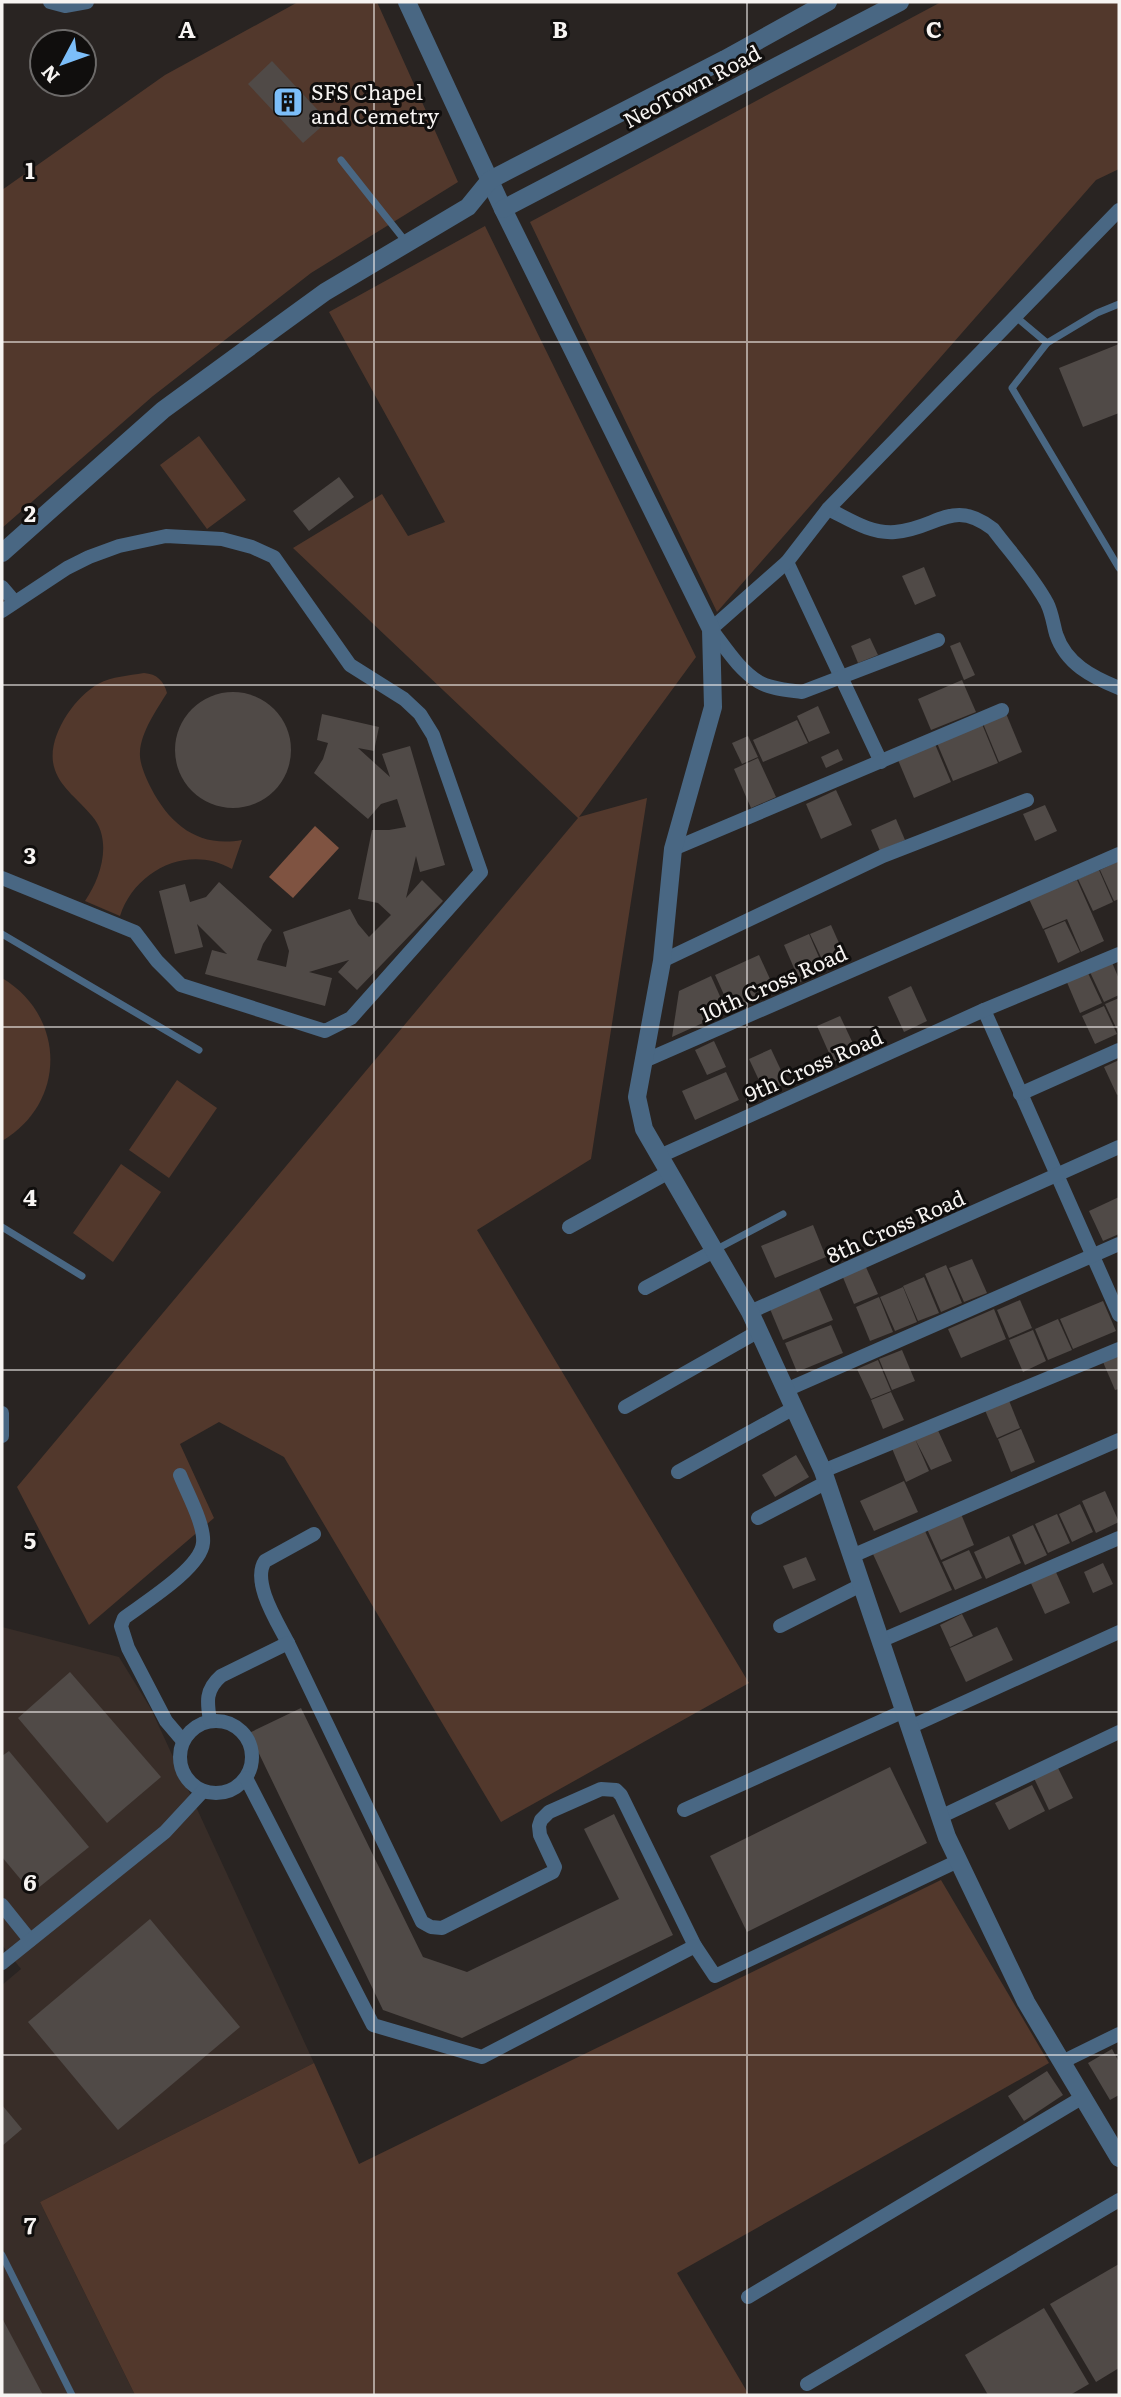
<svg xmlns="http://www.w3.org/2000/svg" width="1121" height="2397" font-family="Literata,serif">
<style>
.built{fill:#382d28}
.green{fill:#52382c}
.water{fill:#7f5341}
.building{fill:#504a47}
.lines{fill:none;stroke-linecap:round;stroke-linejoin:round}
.service{stroke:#496783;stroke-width:7}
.minor{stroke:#496783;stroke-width:14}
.tertiary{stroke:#496783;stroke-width:18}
.grid{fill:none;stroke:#f7f4f2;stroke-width:2;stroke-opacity:0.55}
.labels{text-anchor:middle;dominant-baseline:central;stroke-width:6;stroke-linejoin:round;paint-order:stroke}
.street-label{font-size:21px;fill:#f7f4f2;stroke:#100e0d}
.poi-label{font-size:21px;fill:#f7f4f2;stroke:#100e0d;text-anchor:start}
.grid-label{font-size:23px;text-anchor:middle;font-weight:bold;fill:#f7f4f2;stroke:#100e0d;stroke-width:6;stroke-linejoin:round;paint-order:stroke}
</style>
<rect width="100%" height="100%" fill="#292422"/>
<!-- built -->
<path class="built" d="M2 1627 119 1657 151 1709 314 2063 40 2202 135 2395H2V1985L21 1969 2 1945Z"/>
<!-- green -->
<g class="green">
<path d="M298 2H377L458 182 311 273 153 396 2 528V190L165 75Z"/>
<path d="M941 2H1119V169L1096 180 717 612 530 222Z"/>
<path d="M485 226 696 657 579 817 647 798 591 1159 477 1230 749 1683 501 1822 284 1457 219 1422 180 1444 214 1518 89 1625 17 1487 578 818 293 548 382 494 408 536 445 522 329 312Z"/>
<path d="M199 436 246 500 207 529 160 465Z"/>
<path d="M144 673C157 674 164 681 167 693 157 709 141 732 140 752 139 763 146 778 151 788 170 825 199 848 242 840L232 869C188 844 135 870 120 916L85 901C101 878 113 840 92 816 80 801 61 788 55 770 44 741 73 698 98 684 113 676 128 676 144 673Z"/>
<path d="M2 978C66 1016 67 1103 2 1141Z"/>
<path d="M177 1080 217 1108 169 1178 129 1150Z"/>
<path d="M121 1164 161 1192 113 1262 73 1233Z"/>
<path d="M941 1880 1049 2063 677 2273 749 2395H135L40 2202 314 2063 359 2164Z"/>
</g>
<!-- water -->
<path class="water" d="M315 826 339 848 293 898 269 877Z"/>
<!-- building -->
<g class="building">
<path d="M272 61 328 121 303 143 248 84Z"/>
<path d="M1119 344V413L1083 427 1059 368Z"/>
<path d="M339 477 354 497 309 531 293 511Z"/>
<path d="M924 567 936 596 915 605 902 576Z"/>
<path d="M870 638 878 655 858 663 851 646Z"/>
<path d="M960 642 975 675 964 680 950 646Z"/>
<path d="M962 680 976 712 931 730 918 699Z"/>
<circle cx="233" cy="750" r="58"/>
<path d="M818 706 830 733 809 742 797 716Z"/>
<path d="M1005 711 1022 752 999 762 982 721Z"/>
<path d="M322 714 379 727 374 751 358 748 390 777 382 754 410 746 445 865 420 872 416 856 406 898 422 880 443 901 357 990 338 972 349 960 309 972 332 978 325 1006 205 974 212 950 227 954 197 924 203 947 175 954 159 891 185 884 190 902 206 897 219 882 272 930 263 944 257 960 286 967 289 951 283 932 350 909 358 924 369 937 391 915 378 903 358 899 372 830H389L406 827 397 799 381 804 368 819 314 773 323 759 328 743 317 740Z"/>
<path d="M797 720 808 743 763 762 753 740Z"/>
<path d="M982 724 998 763 953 781 937 743Z"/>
<path d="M748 736 758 757 742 764 732 743Z"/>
<path d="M935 744 951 782 914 798 898 760Z"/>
<path d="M838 749 843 760 826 768 821 757Z"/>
<path d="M758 758 776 797 751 808 734 769Z"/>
<path d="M836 790 852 825 821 839 806 804Z"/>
<path d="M1045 805 1057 831 1035 841 1023 814Z"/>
<path d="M896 819 905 840 880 851 871 830Z"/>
<path d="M1119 861V899L1114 901 1100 870Z"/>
<path d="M1099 870 1113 902 1093 911 1078 879Z"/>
<path d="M1077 880 1104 941 1081 952 1067 919 1043 929 1029 899Z"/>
<path d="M1065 921 1080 952 1058 963 1044 930Z"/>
<path d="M831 925 847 961 827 970 810 934Z"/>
<path d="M809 934 825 971 800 982 784 945Z"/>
<path d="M759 955 775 990 731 1010 715 975Z"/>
<path d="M1111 960 1119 979V995L1104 1002 1089 970Z"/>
<path d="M1087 971 1102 1003 1080 1013 1066 980Z"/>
<path d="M711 976 727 1012 672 1037 679 991Z"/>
<path d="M911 986 927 1021 904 1032 888 997Z"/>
<path d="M1119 998V1034L1105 1004Z"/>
<path d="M1104 1006 1117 1034 1095 1044 1082 1016Z"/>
<path d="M840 1016 857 1052 833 1062 817 1026Z"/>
<path d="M714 1041 726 1067 707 1075 695 1050Z"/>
<path d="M771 1049 787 1083 765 1093 749 1059Z"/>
<path d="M1119 1060V1094L1117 1095 1104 1067Z"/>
<path d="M726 1072 739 1100 695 1120 682 1091Z"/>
<path d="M1119 1197V1234L1103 1241 1089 1211Z"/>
<path d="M813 1225 826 1257 775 1278 761 1246Z"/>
<path d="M972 1259 987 1293 964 1302 949 1268Z"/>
<path d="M865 1265 878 1294 854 1304 842 1275Z"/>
<path d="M946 1265 962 1303 941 1312 925 1274Z"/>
<path d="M924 1277 939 1313 918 1321 903 1286Z"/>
<path d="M903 1287 917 1322 895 1331 880 1297Z"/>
<path d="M819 1288 833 1320 783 1340 770 1309Z"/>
<path d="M879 1297 893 1332 870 1341 856 1307Z"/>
<path d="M1020 1300 1032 1328 1009 1338 997 1310Z"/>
<path d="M1103 1301 1116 1331 1073 1349 1060 1319Z"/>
<path d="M994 1309 1006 1339 961 1358 948 1329Z"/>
<path d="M1058 1319 1072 1350 1048 1360 1035 1329Z"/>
<path d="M831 1325 843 1353 797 1372 785 1343Z"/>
<path d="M1033 1330 1046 1361 1023 1372 1009 1340Z"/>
<path d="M902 1350 915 1381 892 1390 879 1359Z"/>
<path d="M1119 1355V1389L1115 1390 1103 1362Z"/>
<path d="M878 1360 891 1391 871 1399 857 1369Z"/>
<path d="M891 1392 904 1420 883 1429 871 1400Z"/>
<path d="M1008 1398 1020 1428 997 1438 984 1408Z"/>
<path d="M936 1426 952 1461 931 1470 915 1439 929 1471 906 1482 891 1446Z"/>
<path d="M1021 1429 1035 1462 1011 1472 998 1439Z"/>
<path d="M796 1455 809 1477 775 1497 762 1475Z"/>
<path d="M904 1481 918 1512 874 1531 860 1501Z"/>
<path d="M1105 1491 1119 1522 1096 1533 1082 1501Z"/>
<path d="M1080 1504 1093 1532 1072 1542 1059 1514Z"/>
<path d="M961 1514 974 1545 941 1560 927 1529Z"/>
<path d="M1057 1514 1070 1543 1048 1553 1035 1524Z"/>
<path d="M1033 1525 1047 1555 1025 1565 1012 1535Z"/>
<path d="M925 1531 952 1590 900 1613 873 1554Z"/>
<path d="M1009 1536 1021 1563 986 1579 974 1552Z"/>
<path d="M969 1550 982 1578 955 1590 942 1562Z"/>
<path d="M806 1557 816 1580 793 1589 783 1566Z"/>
<path d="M1103 1563 1113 1584 1093 1593 1084 1572Z"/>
<path d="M1055 1570 1070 1603 1045 1614 1030 1581Z"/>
<path d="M962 1614 973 1636 950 1647 940 1625Z"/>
<path d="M997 1627 1013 1660 966 1682 950 1648Z"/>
<path d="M70 1672 161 1777 107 1823 18 1718Z"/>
<path d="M301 1708 423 1957 467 1972 619 1899 584 1829 614 1814 673 1935 462 2038 383 2010 249 1733Z"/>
<path d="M9 1751 89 1847 32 1893 2 1857V1756Z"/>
<path d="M1056 1764 1073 1798 1049 1810 1033 1776Z"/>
<path d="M890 1767 927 1843 747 1932 710 1856Z"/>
<path d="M1032 1785 1045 1811 1009 1830 995 1803Z"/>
<path d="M150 1919 240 2027 118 2130 28 2022Z"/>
<path d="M1112 2049 1119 2062V2095L1110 2100 1088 2063Z"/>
<path d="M1047 2071 1063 2095 1024 2121 1008 2096Z"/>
<path d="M2 2105 22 2129 2 2146Z"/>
<path d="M1119 2264V2368L1096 2382 1050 2304Z"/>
<path d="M1044 2308 1089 2384 1070 2395H988L965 2355Z"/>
<path d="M2 2318 43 2395H2Z"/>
</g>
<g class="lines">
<!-- service -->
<g class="service">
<path d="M341 160 406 242"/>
<path d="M1119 304 1097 313 1047 343 1012 388 1119 568"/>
<path d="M1016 317 1047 343"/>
<path d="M2 934 199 1050"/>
<path d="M2 1227 82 1276"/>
<path d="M715 1250 783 1214"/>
<path d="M2 2255 72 2395"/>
</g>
<!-- minor -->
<g class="minor">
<path d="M50 2 65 6 87 2"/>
<path d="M828 509C849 519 870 534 895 532 937 529 952 497 993 529 1011 553 1033 577 1047 603 1052 613 1053 623 1056 634 1066 664 1092 677 1119 688"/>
<path d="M787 562 881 762"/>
<path d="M2 587 14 601"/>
<path d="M2 611 67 568 89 557 119 546 166 536 222 539 252 547 274 557 350 665 404 699 420 714 433 735 481 872 351 1018 325 1031 181 985 157 961 135 932 2 878"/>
<path d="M938 640 802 692C788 690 771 689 759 682 739 670 725 647 711 629L787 562 828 509 1119 210"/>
<path d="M673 849 1002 710"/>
<path d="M662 961 883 856 1027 800"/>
<path d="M984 1010 1119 1315"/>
<path d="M644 1061 1119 854"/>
<path d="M1020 1094 1119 1050"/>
<path d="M660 1156 984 1010 1119 954"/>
<path d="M569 1227 669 1172"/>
<path d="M645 1288 714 1251"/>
<path d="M750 1312 1119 1147"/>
<path d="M786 1390 1119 1244"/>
<path d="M625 1407 759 1331"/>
<path d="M2 1413V1436"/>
<path d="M823 1471 1119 1349"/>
<path d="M678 1472 794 1408"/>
<path d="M180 1475C187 1493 205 1525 203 1543 201 1568 144 1603 124 1618L121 1626 128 1648 166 1721 183 1741"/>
<path d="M758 1518 827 1482"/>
<path d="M852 1556 1119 1440"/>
<path d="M780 1626 861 1585"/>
<path d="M880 1641 1119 1538"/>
<path d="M288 1643C278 1623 251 1582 265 1561L314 1534"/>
<circle cx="216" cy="1757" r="36"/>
<path d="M210 1721C207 1702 205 1690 221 1676L288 1643 422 1922 431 1927 442 1928 553 1872 555 1867 540 1835 539 1826 541 1820 549 1812 601 1789 616 1790 621 1795 695 1946"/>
<path d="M910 1727 1119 1632"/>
<path d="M246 1778 373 2025 482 2057 695 1946 715 1976 958 1861"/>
<path d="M684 1810 904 1711"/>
<path d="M940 1817 1119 1732"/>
<path d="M2 1905 30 1940"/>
<path d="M2 1963 165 1832 203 1791"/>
<path d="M1062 2062 1119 2034"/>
<path d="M748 2297 1083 2097"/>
<path d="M807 2384 1119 2200"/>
</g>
<!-- tertiary -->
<g class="tertiary">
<path d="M407 2 503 209 711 629 713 707 673 849 662 961 637 1097 644 1129 750 1312 823 1471 947 1837 1026 2002 1119 2158"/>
<path d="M503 209 900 2"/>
<path d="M2 553 163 410 325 292 468 207 490 180 725 59 828 2"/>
</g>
</g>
<!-- grid -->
<path class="grid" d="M374 2V2395M747 2V2395M2 342H1119M2 685H1119M2 1027H1119M2 1370H1119M2 1712H1119M2 2055H1119"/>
<!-- icons -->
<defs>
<g id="building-square" transform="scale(1.575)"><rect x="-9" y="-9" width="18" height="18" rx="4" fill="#7cbef9" stroke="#100e0d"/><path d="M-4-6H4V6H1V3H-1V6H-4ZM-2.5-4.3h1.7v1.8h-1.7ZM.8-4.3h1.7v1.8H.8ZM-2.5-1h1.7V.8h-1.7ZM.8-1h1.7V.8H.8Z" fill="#111"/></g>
</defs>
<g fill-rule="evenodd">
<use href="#building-square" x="288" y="102"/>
</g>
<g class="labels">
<!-- street labels -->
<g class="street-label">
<text transform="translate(691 85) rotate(-28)">NeoTown Road</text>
<text transform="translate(773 982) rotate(-24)">10th Cross Road</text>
<text transform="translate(813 1064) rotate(-24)">9th Cross Road</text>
<text transform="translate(895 1225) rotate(-24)">8th Cross Road</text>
</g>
<!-- poi labels -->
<g class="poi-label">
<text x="311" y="90">SFS Chapel<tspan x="311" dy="24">and Cemetry</tspan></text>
</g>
</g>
<g class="grid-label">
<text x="187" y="38">A</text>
<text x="560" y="38">B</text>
<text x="934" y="38">C</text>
<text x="30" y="179">1</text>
<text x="30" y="522">2</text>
<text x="30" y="864">3</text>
<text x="30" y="1206">4</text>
<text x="30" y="1549">5</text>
<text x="30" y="1891">6</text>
<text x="30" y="2234">7</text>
</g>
<!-- border -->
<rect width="1121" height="2397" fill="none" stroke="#f7f4f2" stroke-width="7"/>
<!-- north arrow -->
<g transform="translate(63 63) rotate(229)"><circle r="33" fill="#100e0d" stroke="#6c6a69" stroke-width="2"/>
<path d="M0-5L12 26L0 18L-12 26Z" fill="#7cbef9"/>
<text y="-10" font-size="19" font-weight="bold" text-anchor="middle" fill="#f7f4f2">N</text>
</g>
</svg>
